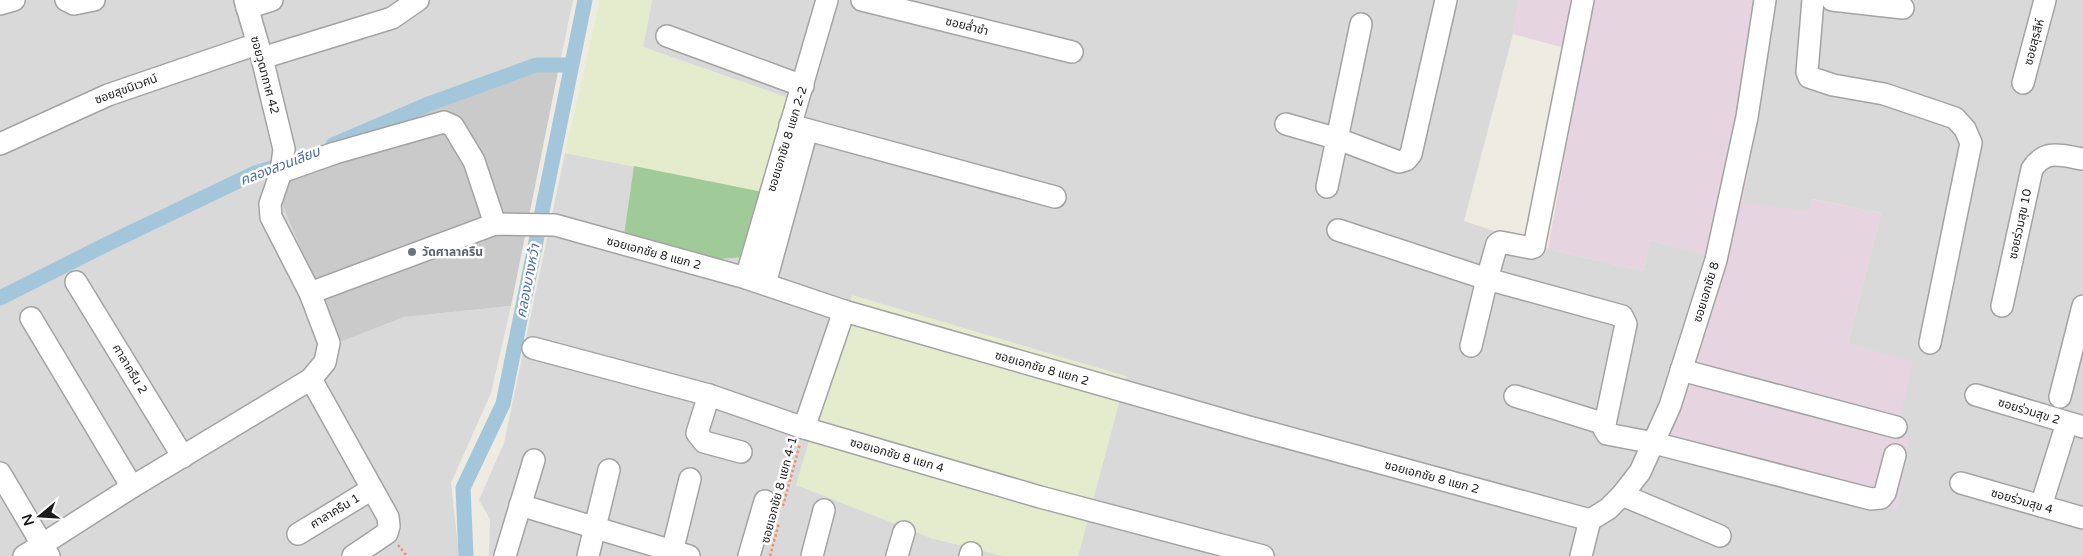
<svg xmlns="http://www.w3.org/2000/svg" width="2083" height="556" font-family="'Varela Round','Noto Sans Thai',sans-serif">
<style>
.residential{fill:#dad9d9}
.industrial{fill:#e6d4e0}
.religious{fill:#cacaca}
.farmland{fill:#e5ecce}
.forest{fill:#a0cb98}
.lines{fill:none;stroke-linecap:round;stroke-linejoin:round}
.canal{stroke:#a4c6da;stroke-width:15}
.minor-casing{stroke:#a3a3a3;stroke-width:24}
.path{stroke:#f48d6c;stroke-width:2.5;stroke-dasharray:2.5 2.5;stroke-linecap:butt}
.minor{stroke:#fff;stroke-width:21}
.worship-dot{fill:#6b7280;stroke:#fff;stroke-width:2}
.labels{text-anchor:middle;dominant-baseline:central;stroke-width:5;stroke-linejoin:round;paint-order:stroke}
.street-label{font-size:12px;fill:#1c1c1c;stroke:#fff}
.worship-label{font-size:12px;font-weight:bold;fill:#5b616d;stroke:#fff;text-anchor:start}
.water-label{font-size:14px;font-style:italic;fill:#4d6da8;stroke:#fff}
</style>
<rect width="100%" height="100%" fill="#edebe2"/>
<!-- residential -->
<g class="residential">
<path d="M0 0H573L559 67 537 68 431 105 291 165 340 342 404 317 511 306 491 393 451 483 459 556H0Z"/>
<path d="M652 0H1519L1513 34 1464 221 1548 249 1643 271 1650 240 1726 260 1897 433 1848 343 1881 213 1812 199 1810 212 1742 204 1759 115 1776 0H2083V556H1078L1126 376 931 538 1004 556H489L490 519 479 500 504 443 565 153 768 193 788 98 643 47Z"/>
</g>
<!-- industrial -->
<path class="industrial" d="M1519 0H1776L1759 115 1742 203 1809 211 1811 199 1881 213 1848 343 1913 362 1897 433 1909 438 1898 510 1660 452 1725 260 1650 240 1643 271 1548 249 1583 53 1513 34Z"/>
<!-- religious -->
<path class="religious" d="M559 67 511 306 404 317 340 342 280 199 291 165 431 105 537 68Z"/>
<!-- farmland -->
<g class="farmland">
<path d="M600 0H652L643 47 788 98 768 193 565 153Z"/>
<path d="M852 295 1126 376 1078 556H1004L931 538 796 485Z"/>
</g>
<!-- forest -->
<path class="forest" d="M634 166 768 193 746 257 717 259 624 235Z"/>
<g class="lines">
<!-- canal -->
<g class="canal">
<path d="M333 145 431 103 536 65H571"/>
<path d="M0 298 105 245 255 173 291 162"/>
<path d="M466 556 463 488 503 404 585 0"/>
</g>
<!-- minor casing -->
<g class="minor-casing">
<g id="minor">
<path d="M66 0 74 4 94 0"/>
<path d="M862 0 1072 52"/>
<path d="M1813 0 1807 72 1809 77 1833 85 1884 94 1955 118 1965 129 1971 143 1930 343"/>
<path d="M1832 0 1903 8"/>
<path d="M0 4 14 0"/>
<path d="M247 8 272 0"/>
<path d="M667 36 803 86"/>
<path d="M262 58 392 18 418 0"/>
<path d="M2023 83 2045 0"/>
<path d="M1286 124 1338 139 1399 162 1406 160 1411 154 1446 0"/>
<path d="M790 125 1055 197"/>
<path d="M0 144 108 95 257 44"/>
<path d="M281 172 335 153 444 122 453 126 474 161 495 224"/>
<path d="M1327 187 1361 24"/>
<path d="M1338 230 1487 279 1497 244 1500 242 1531 248 1534 247 1583 0"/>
<path d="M746 278 827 0"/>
<path d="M76 282 183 457"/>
<path d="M765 284 807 130"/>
<path d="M310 293 495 224 555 225 746 278 844 311 1249 427 1590 520"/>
<path d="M2002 306 2032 169C2046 148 2062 156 2083 159"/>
<path d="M31 318 132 487"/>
<path d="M1471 346 1487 279 1622 316 1626 324 1604 429 1607 434 1654 443 1871 499 1881 498 1885 493 1895 455"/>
<path d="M533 348 709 395 804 428 1040 497 1263 556"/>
<path d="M1681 370 1896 427"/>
<path d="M311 379 388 517 389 526 387 533 353 556"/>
<path d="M709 395 697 433 704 442 741 452"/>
<path d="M1976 395 2083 427"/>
<path d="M1515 396 1605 424"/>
<path d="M2060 397 2083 306"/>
<path d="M804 428 844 311"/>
<path d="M0 473 49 556"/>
<path d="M1961 483 2083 518"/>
<path d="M1622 495 1720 536"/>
<path d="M520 505 689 556"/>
<path d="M2041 506 2067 423"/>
<path d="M298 534 372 489"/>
<path d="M24 556 132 487 311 379 325 362 329 343 310 293 271 217 270 204 281 172 284 149 262 58 245 0"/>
<path d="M505 556 534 460"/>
<path d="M588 556 609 470"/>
<path d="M671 556 690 479"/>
<path d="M749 556 765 501"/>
<path d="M812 556 824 510"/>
<path d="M897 556 904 532"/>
<path d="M970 556 971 553"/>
<path d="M1581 556 1590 520 1608 509 1622 495 1640 472 1670 406 1716 260 1747 117 1765 0"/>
</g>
</g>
<!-- path -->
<g class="path">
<path d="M783 506 800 444"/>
<path d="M398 545 407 556"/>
<path d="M770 556 779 523"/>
</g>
<!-- minor -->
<use href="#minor" class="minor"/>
</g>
<!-- markers -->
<circle class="worship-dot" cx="412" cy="252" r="5"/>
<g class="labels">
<!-- street labels -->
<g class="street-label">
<text transform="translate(967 26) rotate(14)">ซอยล่ำชำ</text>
<text transform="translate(2034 42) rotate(-75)">ซอยสุรสีห์</text>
<text transform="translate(265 75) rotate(75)">ซอยวุฒากาศ 42</text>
<text transform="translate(126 89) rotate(-20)">ซอยสุขนิเวศน์</text>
<text transform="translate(787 139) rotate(-73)">ซอยเอกชัย 8 แยก 2-2</text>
<text transform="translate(2020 224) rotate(-78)">ซอยร่วมสุข 10</text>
<text transform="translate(654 253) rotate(15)">ซอยเอกชัย 8 แยก 2</text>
<text transform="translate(1706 292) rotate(-73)">ซอยเอกชัย 8</text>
<text transform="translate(1042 368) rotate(16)">ซอยเอกชัย 8 แยก 2</text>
<text transform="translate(130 369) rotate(59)">ศาลาครืน 2</text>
<text transform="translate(2029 411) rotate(17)">ซอยร่วมสุข 2</text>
<text transform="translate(897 455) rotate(16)">ซอยเอกชัย 8 แยก 4</text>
<text transform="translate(1432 477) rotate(15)">ซอยเอกชัย 8 แยก 2</text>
<text transform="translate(779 490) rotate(-75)">ซอยเอกชัย 8 แยก 4-1</text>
<text transform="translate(2022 501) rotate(16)">ซอยร่วมสุข 4</text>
<text transform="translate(335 511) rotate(-31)">ศาลาครืน 1</text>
</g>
<!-- worship labels -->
<g class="worship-label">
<text x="422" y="252">วัดศาลาครืน</text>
</g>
<!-- water labels -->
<g class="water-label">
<text transform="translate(280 166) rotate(-21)">คลองสวนเลียบ</text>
<text transform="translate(528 281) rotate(-79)">คลองบางหว้า</text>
</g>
</g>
<!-- north arrow -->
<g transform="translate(40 516) rotate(252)" stroke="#ffffff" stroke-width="4" paint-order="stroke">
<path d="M0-4L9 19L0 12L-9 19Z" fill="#1c1c1c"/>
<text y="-8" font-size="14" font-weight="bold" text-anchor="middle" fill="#1c1c1c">N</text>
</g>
</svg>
